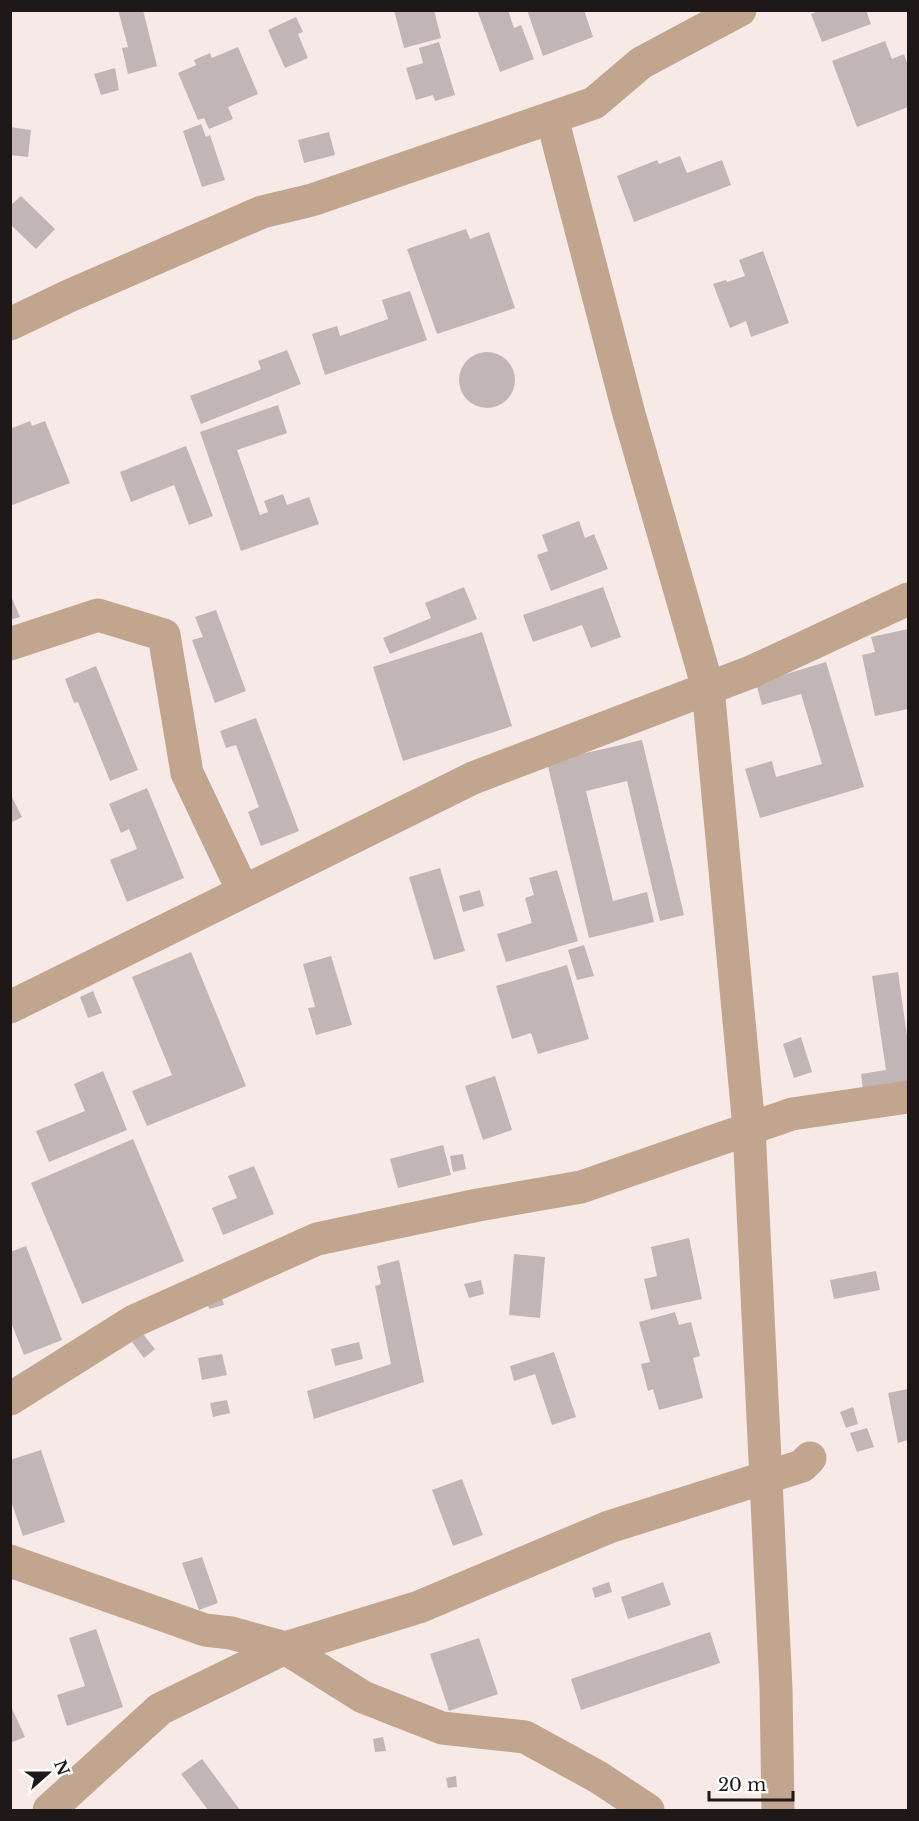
<svg xmlns="http://www.w3.org/2000/svg" width="919" height="1821" font-family="'Libre Baskerville',serif">
<style>
.building{fill:#c2b5b6}
.lines{fill:none;stroke-linecap:round;stroke-linejoin:round}
.minor{stroke:#c2a58f;stroke-width:33}
</style>
<rect width="100%" height="100%" fill="#f7eae6"/>
<!-- building -->
<g class="building">
<path d="M118 10H143L157 66 128 74 122 48 128 47Z"/>
<path d="M394 10H434L441 38 404 48Z"/>
<path d="M477 10H508L514 28 521 25 534 59 500 72Z"/>
<path d="M527 10H584L593 37 543 56Z"/>
<path d="M821 10H866L871 24 822 42 811 14Z"/>
<path d="M296 17 303 32 298 34 308 58 285 68 268 30Z"/>
<path d="M885 41 892 59 904 54 908 66V107L857 127 832 61Z"/>
<path d="M439 42 455 95 435 101 433 95 416 100 406 68 423 63 419 48Z"/>
<path d="M238 47 258 94 228 107 233 119 209 129 204 118 198 120 178 73 196 65 194 60 210 53 212 58Z"/>
<path d="M115 68 119 90 101 95 94 74Z"/>
<path d="M201 124 206 137 210 135 225 180 202 187 183 131Z"/>
<path d="M10 127 31 130 28 157 10 155Z"/>
<path d="M329 132 335 155 304 163 298 140Z"/>
<path d="M680 156 687 173 722 160 731 185 634 222 617 176 657 160 659 164Z"/>
<path d="M21 196 55 229 36 249 10 224V206Z"/>
<path d="M466 229 470 239 489 232 515 308 437 334 407 249Z"/>
<path d="M763 251 789 323 751 337 746 321 730 328 713 284 726 280 727 282 745 276 739 260Z"/>
<path d="M410 291 427 340 325 375 312 334 337 326 340 336 388 319 382 300Z"/>
<path d="M287 350 301 384 201 424 190 396 261 369 258 361Z"/>
<circle cx="487" cy="380" r="28"/>
<path d="M278 405 287 433 237 450 260 515 268 512 264 501 283 494 287 505 309 497 319 524 241 551 200 432Z"/>
<path d="M30 421 32 426 45 421 70 483 10 506V429Z"/>
<path d="M186 446 213 516 189 525 174 485 131 502 120 472Z"/>
<path d="M579 521 585 538 594 534 608 569 551 591 537 555 548 551 542 535Z"/>
<path d="M464 587 477 619 390 654 383 638 431 618 425 603Z"/>
<path d="M603 587 621 637 591 648 582 625 533 642 523 615Z"/>
<path d="M10 594 20 617 10 620Z"/>
<path d="M216 610 246 691 215 703 192 640 203 637 195 617Z"/>
<path d="M908 629V709L875 716 862 655 875 652 871 637Z"/>
<path d="M482 632 512 726 403 761 373 667Z"/>
<path d="M826 662 864 787 760 818 745 769 772 761 776 777 822 764 801 694 762 705 756 683Z"/>
<path d="M96 666 138 770 110 781 78 702 74 703 65 679Z"/>
<path d="M256 718 299 831 261 846 248 812 259 807 236 745 226 748 220 731Z"/>
<path d="M642 740 684 915 660 921 627 781 586 791 613 901 647 892 654 922 589 938 547 762Z"/>
<path d="M147 788 184 878 127 902 110 860 137 849 129 829 121 833 109 804Z"/>
<path d="M10 793 22 817 10 823Z"/>
<path d="M440 868 465 951 434 960 409 877Z"/>
<path d="M557 870 578 941 506 962 497 934 532 923 525 898 534 895 529 878Z"/>
<path d="M480 890 484 906 463 912 459 896Z"/>
<path d="M584 945 594 976 577 980 568 950Z"/>
<path d="M191 952 246 1086 147 1126 132 1091 172 1075 132 977Z"/>
<path d="M331 956 352 1025 316 1035 308 1008 315 1007 303 964Z"/>
<path d="M567 965 589 1039 538 1054 531 1033 512 1039 496 986Z"/>
<path d="M898 972 908 1043V1091L864 1097 861 1074 886 1070 872 976Z"/>
<path d="M93 991 102 1013 88 1018 80 997Z"/>
<path d="M801 1037 812 1072 794 1078 783 1044Z"/>
<path d="M103 1071 127 1130 49 1162 36 1131 85 1111 74 1084Z"/>
<path d="M495 1076 512 1130 483 1140 465 1086Z"/>
<path d="M133 1139 184 1261 82 1304 31 1183Z"/>
<path d="M443 1145 451 1175 398 1188 390 1159Z"/>
<path d="M463 1154 466 1169 453 1172 450 1156Z"/>
<path d="M254 1166 274 1214 223 1235 212 1208 237 1198 228 1176Z"/>
<path d="M689 1238 702 1299 651 1310 644 1279 657 1276 651 1247Z"/>
<path d="M26 1246 62 1340 24 1355 10 1320V1252Z"/>
<path d="M514 1254 545 1257 540 1318 509 1315Z"/>
<path d="M399 1260 424 1382 314 1419 307 1391 391 1364 375 1286 381 1284 377 1266Z"/>
<path d="M876 1271 880 1290 834 1299 830 1280Z"/>
<path d="M481 1280 484 1294 469 1298 464 1284Z"/>
<path d="M218 1286 224 1305 209 1309 204 1290Z"/>
<path d="M675 1312 679 1325 691 1322 700 1356 693 1358 703 1398 659 1410 653 1389 648 1391 641 1364 650 1362 639 1322Z"/>
<path d="M143 1334 155 1349 144 1358 132 1342Z"/>
<path d="M359 1342 363 1359 335 1366 331 1349Z"/>
<path d="M554 1352 576 1417 552 1425 535 1374 514 1381 510 1366Z"/>
<path d="M222 1354 227 1375 202 1380 198 1358Z"/>
<path d="M908 1389V1440L898 1443 888 1393Z"/>
<path d="M227 1400 230 1413 213 1417 210 1403Z"/>
<path d="M853 1407 858 1424 846 1428 840 1412Z"/>
<path d="M867 1428 874 1447 857 1452 850 1433Z"/>
<path d="M41 1450 65 1522 23 1536 10 1498V1460Z"/>
<path d="M462 1479 483 1535 453 1546 432 1490Z"/>
<path d="M202 1557 218 1603 199 1610 182 1563Z"/>
<path d="M609 1582 612 1592 595 1598 592 1588Z"/>
<path d="M663 1582 671 1605 628 1619 621 1597Z"/>
<path d="M96 1629 123 1707 67 1726 57 1695 85 1686 69 1638Z"/>
<path d="M710 1632 720 1663 581 1710 571 1679Z"/>
<path d="M479 1638 498 1694 449 1711 430 1654Z"/>
<path d="M10 1704 25 1737 10 1743Z"/>
<path d="M383 1737 386 1751 375 1752 373 1739Z"/>
<path d="M202 1759 240 1810H208L181 1774Z"/>
<path d="M456 1776 457 1787 448 1788 446 1778Z"/>
</g>
<g class="lines">
<!-- minor -->
<g class="minor">
<path d="M552 118 629 414 708 688 749 1128 776 1688 778 1810"/>
<path d="M10 324 71 295 262 212 312 200 594 103 641 63 740 10"/>
<path d="M10 644 98 615 164 635 187 773 243 891"/>
<path d="M10 1007 473 778 751 672 908 599"/>
<path d="M10 1399 134 1321 317 1239 478 1205 581 1187 792 1114 908 1097"/>
<path d="M10 1561 205 1630 231 1633 285 1648 363 1697 442 1728 525 1737 598 1777 648 1810"/>
<path d="M49 1810 160 1709 285 1648 419 1607 609 1527 802 1466 810 1458"/>
</g>
</g>
<!-- border -->
<rect width="919" height="1821" fill="none" stroke="#1e1918" stroke-width="24"/>
<!-- north arrow -->
<g transform="translate(48 1773) rotate(69)" stroke="#ffffff" stroke-width="4.5" paint-order="stroke">
<path d="M0-4.5L10 22L0 15L-10 22Z" fill="#1e1918"/>
<text y="-9" font-size="16" font-weight="bold" text-anchor="middle" fill="#1e1918">N</text>
</g>
<!-- scale -->
<path d="M709 1791v9h84v-9" fill="none" stroke="#1e1918" stroke-width="3"/>
<text x="718" y="1791" font-size="18" fill="#1e1918" stroke="#ffffff" stroke-width="4.5" paint-order="stroke">20 m</text>
</svg>
